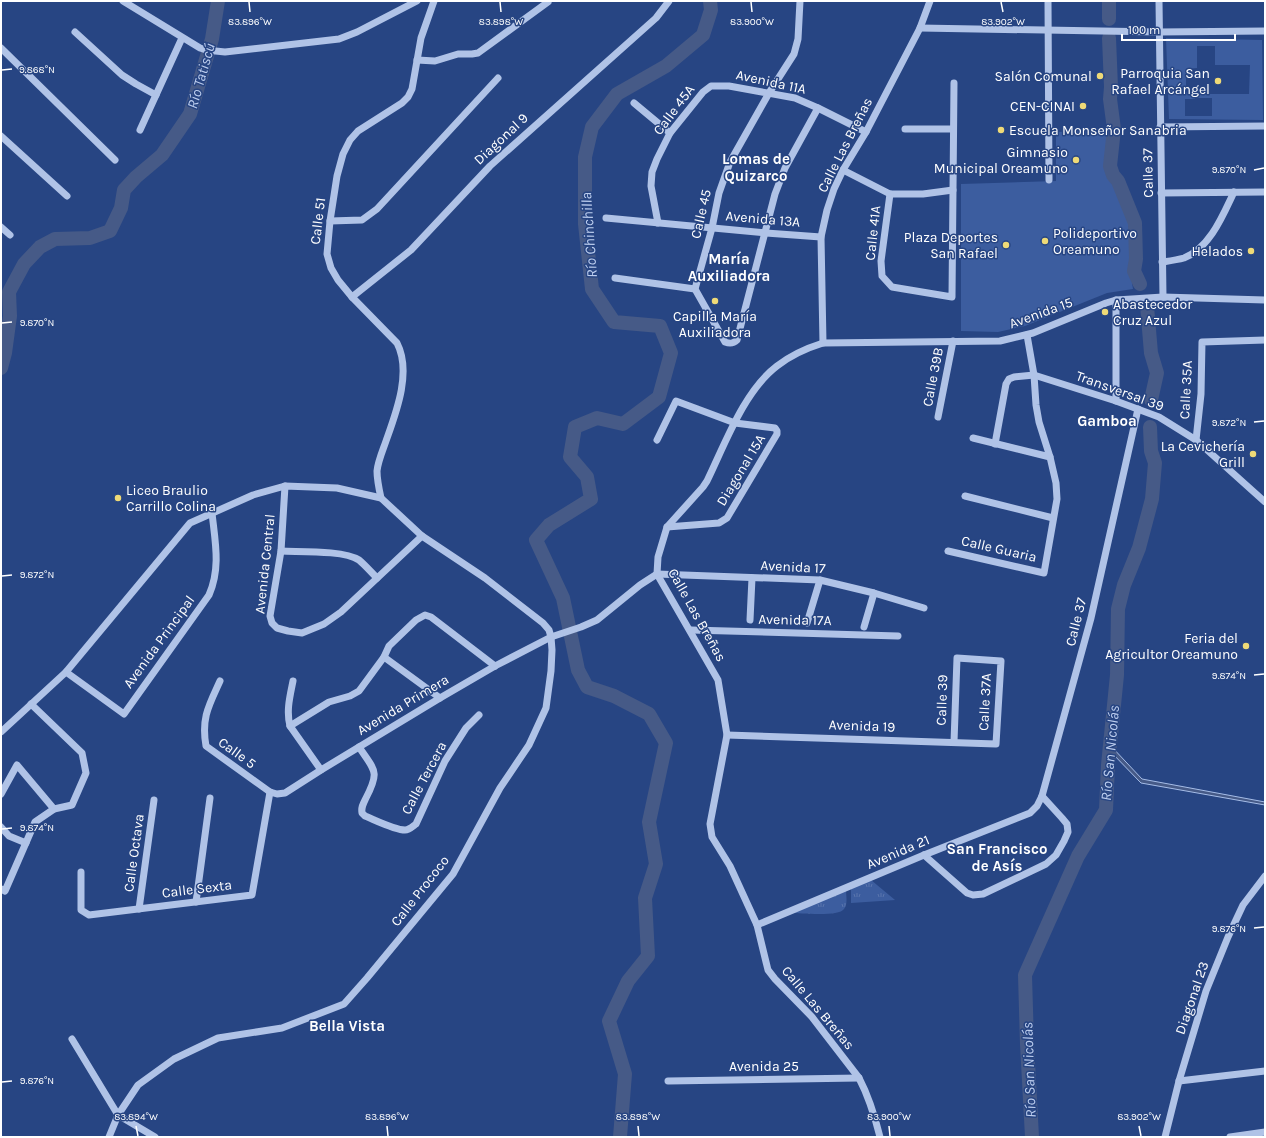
<svg xmlns="http://www.w3.org/2000/svg" width="1266" height="1138" font-family="Karla,sans-serif">
<style>
.grass{fill:url(#grass-tufts)}
.garden{fill:#3c5d9f;fill-rule:evenodd}
.water{fill:#465a87;stroke:#a5bce7}
.lines{fill:none;stroke-linecap:round;stroke-linejoin:round}
.river{stroke:#465a87;stroke-width:14}
.minor{stroke:#b0c3e7;stroke-width:7}
.ticks{fill:none;stroke:#fff;stroke-width:1.5}
.poi-dot{fill:#efda77;stroke:#274583;stroke-width:1.5}
.labels{text-anchor:middle;dominant-baseline:central;stroke-width:3;stroke-linejoin:round;paint-order:stroke}
.poi-label{font-size:14px;fill:#fff;stroke:#274583;text-anchor:end}
.street-label{font-size:14px;fill:#fff;stroke:#274583}
.water-label{font-size:15px;font-style:italic;fill:#bccdee;stroke:#274583}
.neighbourhood-label{font-size:15px;font-weight:bold;fill:#fff;stroke:#274583}
.ticks-label{font-size:10px;text-anchor:middle;fill:#fff;stroke:#274583;stroke-width:3;stroke-linejoin:round;paint-order:stroke}
</style>
<defs>
<pattern id="grass-tufts" width="24" height="20" patternUnits="userSpaceOnUse"><rect width="24" height="20" fill="#3c5d9f"/><path d="M3 7l-1-3M5 7V3M7 7l1-3M15 17l-1-3M17 17v-4M19 17l1-3" fill="none" stroke="#5975ad"/></pattern>
</defs>
<rect width="100%" height="100%" fill="#274583"/>
<!-- grass -->
<g class="grass">
<path d="M871 880 895 900 851 903V888Z"/>
<path d="M846 890C846 896 848 904 844 909 839 917 801 913 791 913Z"/>
</g>
<!-- garden -->
<g class="garden">
<path d="M1166 38 1262 40 1263 120 1169 119ZM1197 46H1215V65H1250L1249 94H1197V98H1212V116H1185V99H1195V93L1186 92V69L1197 68Z"/>
<path d="M1107 130 1106 173 1122 196 1130 223V260L1132 283 1133 289 1107 293 1025 326 998 332 961 331V184L1056 181V132Z"/>
</g>
<!-- water -->
<path class="water" d="M1110 745 1142 779 1265 802V805L1141 783 1109 750Z"/>
<g class="lines">
<!-- river -->
<g class="river">
<path d="M1109 1V19"/>
<path d="M1109 38 1111 87 1110 99 1114 129 1110 166 1113 175 1118 181 1135 223 1136 259 1134 271 1140 284"/>
<path d="M1147 306 1151 353 1157 373 1151 400"/>
<path d="M1 368 5 353 10 316 9 292 24 264 40 247 55 239 90 238 110 231 121 208 124 190 136 177 162 155 190 114 212 39 218 1"/>
<path d="M620 1137 625 1074 609 1021 628 981 648 956 645 898 656 864 649 822 666 743 649 714 614 696 587 687 578 670 563 598 536 540 549 525 591 499 587 477 570 457 575 427 597 418 623 424 659 397 671 353 660 326 614 322 592 289 585 224V157L592 127 617 94 666 66 703 35 711 10 710 1"/>
<path d="M1032 1137 1027 1044 1025 975 1078 856 1106 810 1108 765 1117 675 1118 609 1124 585 1139 548 1152 499 1155 463 1151 451 1150 427"/>
</g>
<!-- minor -->
<g class="minor">
<path d="M123 1 200 48 206 50 225 52 339 39 357 32 417 1"/>
<path d="M800 1 798 39 794 54 769 93 730 162 719 193 712 228 695 289 725 342C730 344 733 344 737 340L775 194 785 168 818 108"/>
<path d="M1048 1 1049 180"/>
<path d="M1159 1 1163 297"/>
<path d="M920 28 1159 32 1265 31"/>
<path d="M75 32 122 75 136 84 156 95"/>
<path d="M1 48 115 160"/>
<path d="M417 60 435 61 458 54H472L478 53 548 2"/>
<path d="M634 103 670 133"/>
<path d="M1160 127 1265 126"/>
<path d="M905 129H953"/>
<path d="M140 130 182 38"/>
<path d="M1 136 67 196"/>
<path d="M843 170 890 194H923L953 190"/>
<path d="M1161 193 1265 192"/>
<path d="M890 194 881 261 882 276 892 287 952 297 954 83"/>
<path d="M606 218 766 233 821 237"/>
<path d="M330 221 362 220 377 209 498 78"/>
<path d="M658 223 651 186 652 172 657 159 670 133 703 92 711 86H729L795 98 818 108 866 132"/>
<path d="M1 227 10 235"/>
<path d="M1162 262C1169 261 1177 260 1184 258 1210 248 1223 215 1234 192"/>
<path d="M615 278 695 289"/>
<path d="M352 297 411 250 490 166 656 18 669 1"/>
<path d="M1116 300V401"/>
<path d="M823 343 821 237 827 210 834 189 843 170 866 132 920 28 930 1"/>
<path d="M938 417 953 341"/>
<path d="M973 438 1050 457"/>
<path d="M657 440 676 401 735 423 775 428 777 431V434L727 518 719 523 667 527"/>
<path d="M1196 440 1201 394 1202 342 1265 340"/>
<path d="M995 444 1006 384 1009 379 1014 377 1034 375 1116 401 1159 417 1196 440 1265 502"/>
<path d="M285 486 281 551 270 616 272 623 277 628 288 631 302 633 324 624 341 612 422 536"/>
<path d="M965 496 1053 518"/>
<path d="M381 498C379 489 377 480 377 471 378 461 383 450 386 441 396 413 412 372 397 343L352 297 338 280 331 268 327 254 330 221 337 176 343 154 350 140 358 131 402 103 408 97 412 89 421 38 434 1"/>
<path d="M281 551C299 552 344 550 359 560 365 565 371 572 377 578"/>
<path d="M948 551 1044 573 1057 499 1056 483 1050 457 1039 422 1036 405 1034 375 1027 335"/>
<path d="M657 574 820 580 874 593 924 608"/>
<path d="M750 620 752 578"/>
<path d="M807 623 820 580"/>
<path d="M864 627 874 593"/>
<path d="M691 630 898 636"/>
<path d="M384 657 440 698"/>
<path d="M66 672 124 714 209 595C221 568 215 541 212 513"/>
<path d="M220 681C209 705 201 718 206 746L270 792 277 794 285 793 321 770 440 698 495 666 551 637 581 627 597 620 640 585 657 574"/>
<path d="M293 681C290 696 286 711 290 726L321 770"/>
<path d="M290 726 329 702 350 696 359 691 384 657 389 646 416 620 425 615 431 617 495 666"/>
<path d="M1 732 66 672 190 523 253 495 285 486 337 488 381 498 422 536 485 578 543 623 549 630 551 637 552 650 551 671 546 708 529 745 500 788 453 874 367 978 344 1004 282 1028 218 1038 174 1059 138 1085 118 1115 109 1137"/>
<path d="M727 735C817 738 906 741 996 744L1001 661 957 658 954 742"/>
<path d="M359 747C375 771 380 771 366 798 363 804 361 807 362 813L365 816C375 820 395 830 405 830 409 830 412 827 416 824L445 761 466 728 479 715"/>
<path d="M1 794 17 765 54 809"/>
<path d="M1 827 9 836 26 843"/>
<path d="M924 855 967 893 973 895 983 894 1046 864 1056 855 1064 841 1068 832 1067 824 1062 818 1042 796"/>
<path d="M81 872V910L89 915 252 895 270 792"/>
<path d="M1 889 5 891 35 822 54 809 72 805 86 773 82 753 31 704"/>
<path d="M196 902 210 798"/>
<path d="M139 909 154 800"/>
<path d="M757 925 924 855 1030 813 1037 806 1042 796 1091 618 1138 409"/>
<path d="M72 1039 118 1115 155 1137"/>
<path d="M668 1081 859 1078"/>
<path d="M1179 1081 1265 1071"/>
<path d="M880 1137C875 1117 869 1097 859 1078L812 1017 775 979 768 970 757 925 730 866 712 837 710 824 727 735 718 680 657 574 658 557 667 527 703 487 707 481C725 444 744 391 777 366 791 355 807 348 823 343L1000 341 1033 333 1106 303 1116 300 1163 297 1265 300"/>
<path d="M1165 1137 1179 1081 1206 991 1228 937 1243 905 1265 876"/>
<path d="M1230 1137 1265 1132"/>
</g>
</g>
<!-- ticks -->
<path class="ticks" d="M249 2 250 12M500 2 501 12M751 2 752 12M1001 2 1003 12M2 70 12 69M1254 170 1264 168M2 323 12 322M1254 422 1264 421M2 576 12 575M1254 675 1264 674M2 829 12 828M1254 928 1264 927M2 1082 12 1081M136 1126 138 1136M387 1126 388 1136M638 1126 639 1136M889 1126 890 1136M1139 1126 1141 1136"/>
<!-- markers -->
<g class="poi-dot">
<circle cx="1100" cy="76" r="4"/>
<circle cx="1218" cy="81" r="4"/>
<circle cx="1083" cy="106" r="4"/>
<circle cx="1001" cy="130" r="4"/>
<circle cx="1076" cy="160" r="4"/>
<circle cx="1045" cy="241" r="4"/>
<circle cx="1006" cy="245" r="4"/>
<circle cx="1251" cy="251" r="4"/>
<circle cx="715" cy="301" r="4"/>
<circle cx="1105" cy="312" r="4"/>
<circle cx="1253" cy="454" r="4"/>
<circle cx="118" cy="498" r="4"/>
<circle cx="1246" cy="646" r="4"/>
</g>
<g class="labels">
<!-- poi labels -->
<g class="poi-label">
<text x="1210" y="73">Parroquia San<tspan x="1210" dy="16">Rafael Arcángel</tspan></text>
<text x="1092" y="76">Salón Comunal</text>
<text x="1075" y="106">CEN-CINAI</text>
<text x="1009" y="130" text-anchor="start">Escuela Monseñor Sanabria</text>
<text x="1068" y="152">Gimnasio<tspan x="1068" dy="16">Municipal Oreamuno</tspan></text>
<text x="1053" y="233" text-anchor="start">Polideportivo<tspan x="1053" dy="16">Oreamuno</tspan></text>
<text x="998" y="237">Plaza Deportes<tspan x="998" dy="16">San Rafael</tspan></text>
<text x="1243" y="251">Helados</text>
<text x="1113" y="304" text-anchor="start">Abastecedor<tspan x="1113" dy="16">Cruz Azul</tspan></text>
<text x="715" y="316" text-anchor="middle">Capilla María<tspan x="715" dy="16">Auxiliadora</tspan></text>
<text x="1245" y="446">La Cevichería<tspan x="1245" dy="16">Grill</tspan></text>
<text x="126" y="490" text-anchor="start">Liceo Braulio<tspan x="126" dy="16">Carrillo Colina</tspan></text>
<text x="1238" y="638">Feria del<tspan x="1238" dy="16">Agricultor Oreamuno</tspan></text>
</g>
<!-- street labels -->
<g class="street-label">
<text transform="translate(771 82) rotate(12)">Avenida 11A</text>
<text transform="translate(674 110) rotate(-53)">Calle 45A</text>
<text transform="translate(501 139) rotate(-43)">Diagonal 9</text>
<text transform="translate(845 145) rotate(-63)">Calle Las Breñas</text>
<text transform="translate(1148 173) rotate(-91)">Calle 37</text>
<text transform="translate(701 214) rotate(-77)">Calle 45</text>
<text transform="translate(763 219) rotate(5)">Avenida 13A</text>
<text transform="translate(318 221) rotate(-83)">Calle 51</text>
<text transform="translate(873 233) rotate(-84)">Calle 41A</text>
<text transform="translate(1041 313) rotate(-20)">Avenida 15</text>
<text transform="translate(933 377) rotate(-79)">Calle 39B</text>
<text transform="translate(1186 390) rotate(-87)">Calle 35A</text>
<text transform="translate(1120 391) rotate(20)">Transversal 39</text>
<text transform="translate(741 470) rotate(-59)">Diagonal 15A</text>
<text transform="translate(999 549) rotate(13)">Calle Guaria</text>
<text transform="translate(265 564) rotate(-84)">Avenida Central</text>
<text transform="translate(793 567) rotate(3)">Avenida 17</text>
<text transform="translate(697 615) rotate(61)">Calle Las Breñas</text>
<text transform="translate(795 620) rotate(1)">Avenida 17A</text>
<text transform="translate(1076 622) rotate(-76)">Calle 37</text>
<text transform="translate(159 642) rotate(-54)">Avenida Principal</text>
<text transform="translate(942 700) rotate(-88)">Calle 39</text>
<text transform="translate(985 702) rotate(-87)">Calle 37A</text>
<text transform="translate(403 705) rotate(-31)">Avenida Primera</text>
<text transform="translate(862 726) rotate(2)">Avenida 19</text>
<text transform="translate(237 753) rotate(36)">Calle 5</text>
<text transform="translate(424 778) rotate(-62)">Calle Tercera</text>
<text transform="translate(898 852) rotate(-23)">Avenida 21</text>
<text transform="translate(134 853) rotate(-82)">Calle Octava</text>
<text transform="translate(197 889) rotate(-7)">Calle Sexta</text>
<text transform="translate(420 891) rotate(-52)">Calle Prococo</text>
<text transform="translate(1192 998) rotate(-71)">Diagonal 23</text>
<text transform="translate(818 1008) rotate(50)">Calle Las Breñas</text>
<text x="764" y="1066">Avenida 25</text>
</g>
<!-- water labels -->
<g class="water-label">
<text transform="translate(201 76) rotate(-74)">Río Tatiscú</text>
<text transform="translate(589 235) rotate(-94)">Río Chinchilla</text>
<text transform="translate(1110 753) rotate(-85)">Río San Nicolás</text>
<text transform="translate(1029 1070) rotate(-92)">Río San Nicolás</text>
</g>
<!-- neighbourhood labels -->
<g class="neighbourhood-label">
<text x="756" y="159">Lomas de<tspan x="756" dy="17">Quizarco</tspan></text>
<text x="729" y="259">María<tspan x="729" dy="17">Auxiliadora</tspan></text>
<text x="1107" y="421">Gamboa</text>
<text x="997" y="849">San Francisco<tspan x="997" dy="17">de Asís</tspan></text>
<text x="347" y="1026">Bella Vista</text>
</g>
</g>
<g class="ticks-label">
<text x="250" y="25">83.896°W</text>
<text x="501" y="25">83.898°W</text>
<text x="752" y="25">83.900°W</text>
<text x="1003" y="25">83.902°W</text>
<text x="37" y="73">9.868°N</text>
<text x="1229" y="173">9.870°N</text>
<text x="37" y="326">9.870°N</text>
<text x="1229" y="426">9.872°N</text>
<text x="37" y="578">9.872°N</text>
<text x="1229" y="679">9.874°N</text>
<text x="37" y="831">9.874°N</text>
<text x="1229" y="932">9.876°N</text>
<text x="37" y="1084">9.876°N</text>
<text x="136" y="1120">83.894°W</text>
<text x="387" y="1120">83.896°W</text>
<text x="638" y="1120">83.898°W</text>
<text x="889" y="1120">83.900°W</text>
<text x="1139" y="1120">83.902°W</text>
</g>
<!-- border -->
<rect width="1266" height="1138" fill="none" stroke="#ffffff" stroke-width="4"/>
<!-- scale -->
<path d="M1122 34v6h113v-6" fill="none" stroke="#ffffff" stroke-width="2"/>
<text x="1128" y="34" font-size="12" fill="#ffffff" stroke="#274583" stroke-width="3" paint-order="stroke">100 m</text>
</svg>
